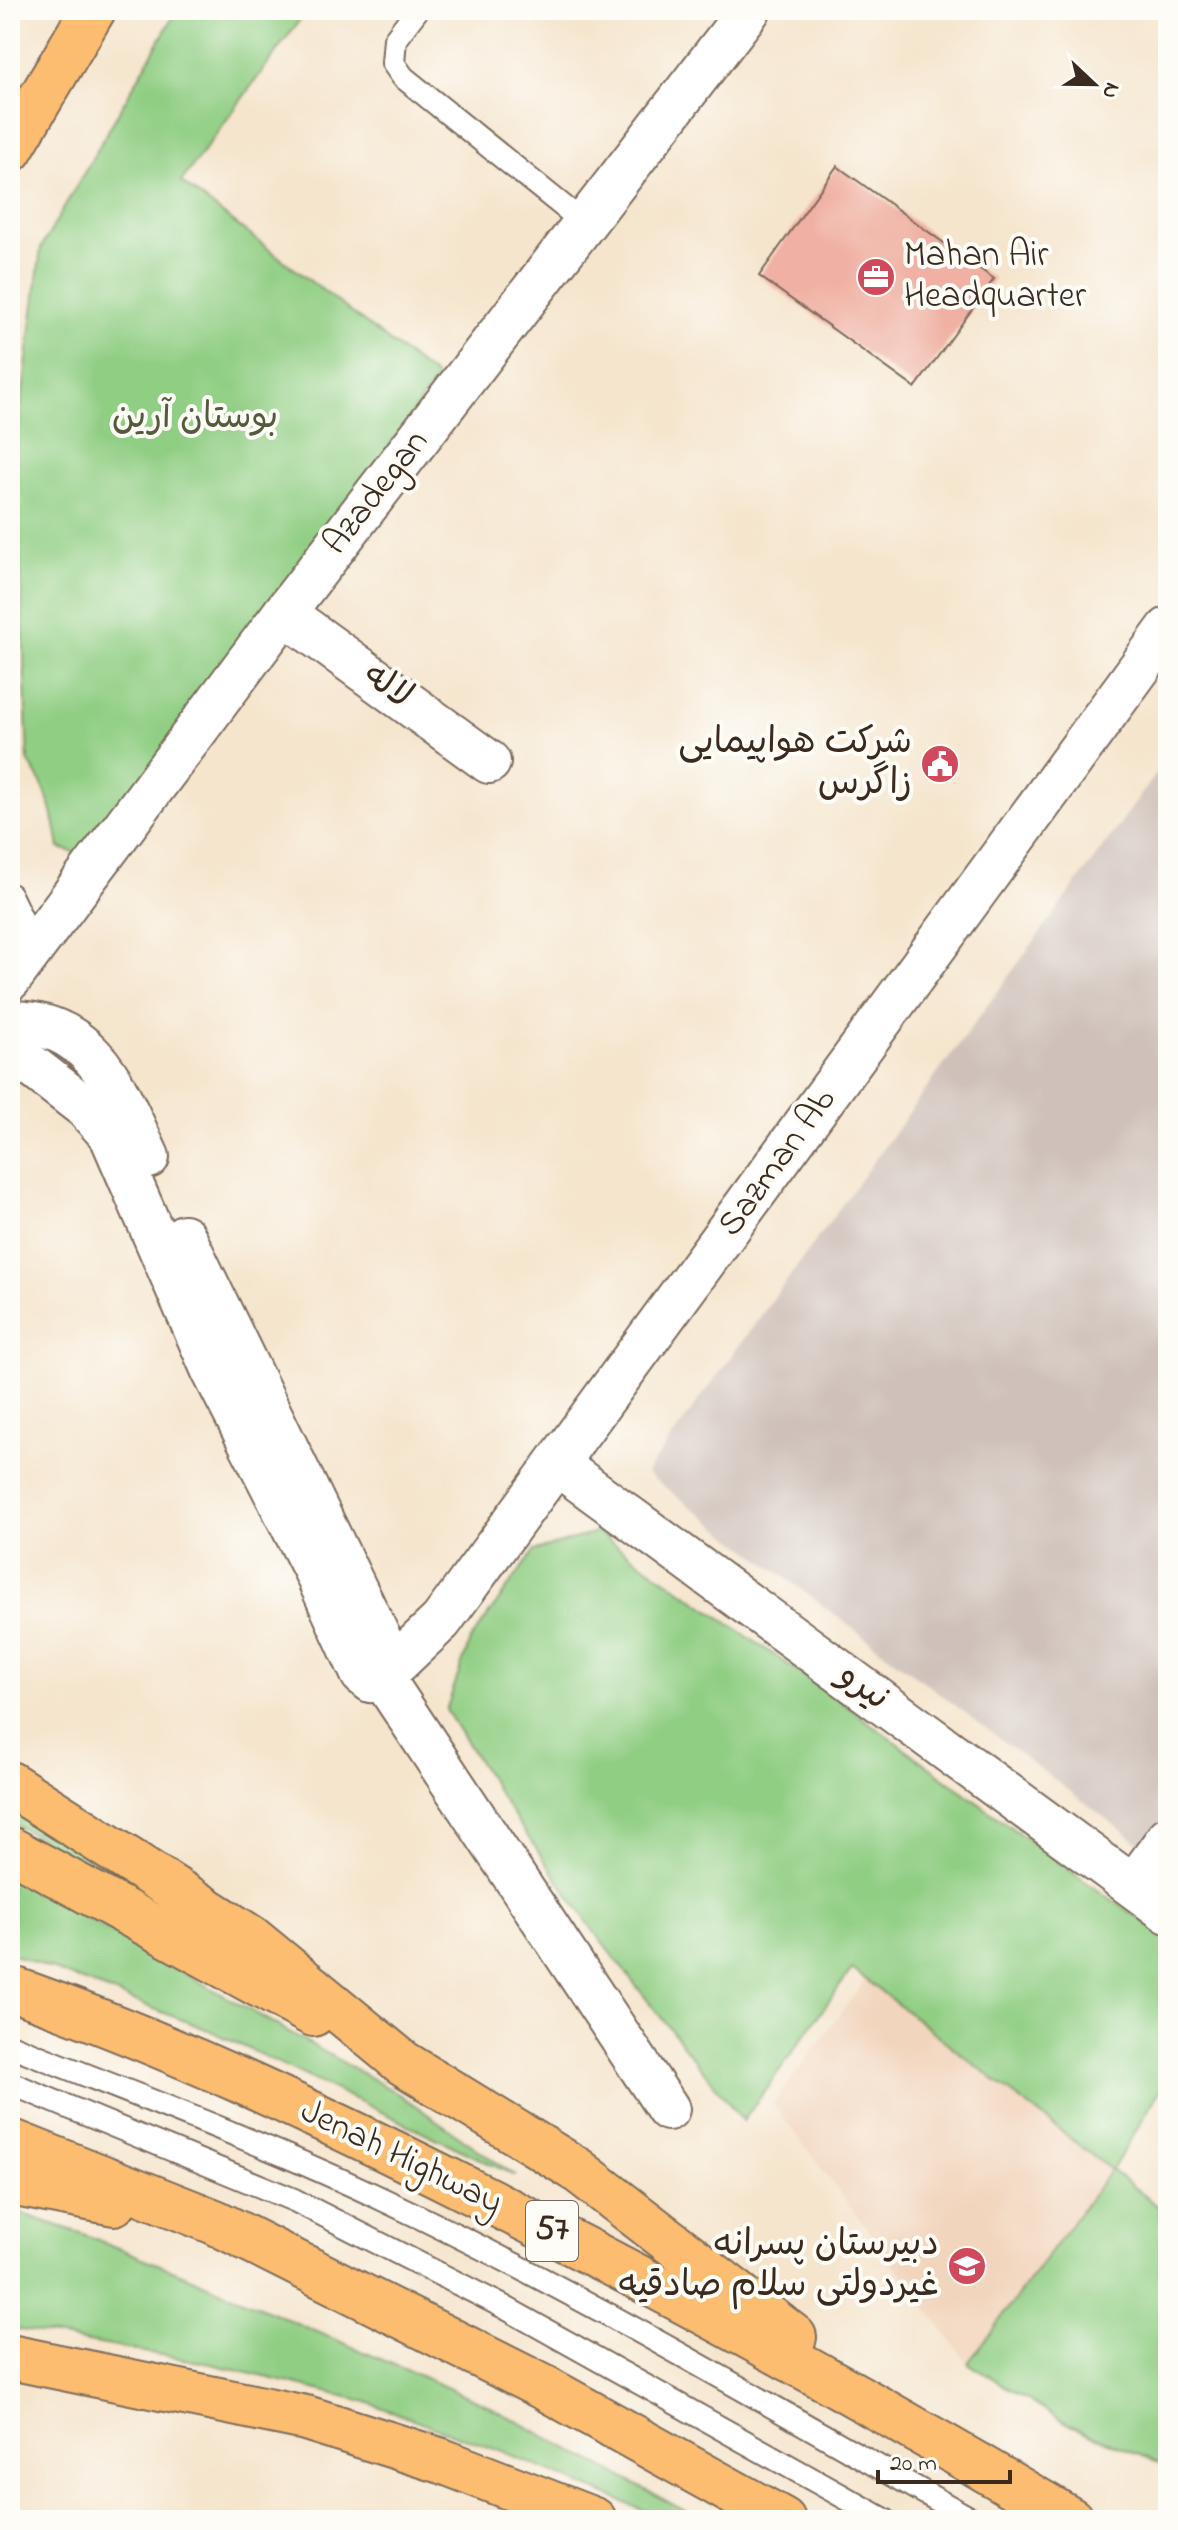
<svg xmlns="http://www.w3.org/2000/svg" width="1178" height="2530" font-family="'Indie Flower','Playpen Sans Arabic',sans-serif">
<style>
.built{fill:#f2d5bd}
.industrial{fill:#cfc1ba}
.green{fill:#90ce83;stroke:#667c50;stroke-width:2}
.building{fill:#f0b0a3}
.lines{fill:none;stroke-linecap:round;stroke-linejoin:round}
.lane-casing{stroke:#7c6b5b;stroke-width:26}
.street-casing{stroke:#7c6b5b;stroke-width:46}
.highway-casing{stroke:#7c6b5b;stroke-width:48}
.lane{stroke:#fff;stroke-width:22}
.street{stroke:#fff;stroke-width:42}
.highway{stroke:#fcbd6f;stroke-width:44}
.labels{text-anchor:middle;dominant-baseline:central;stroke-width:8;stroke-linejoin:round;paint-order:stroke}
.shield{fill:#fdfcf7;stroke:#75695f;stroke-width:2}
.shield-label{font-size:34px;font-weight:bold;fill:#3b2a1e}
.poi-label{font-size:36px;fill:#3b2a1e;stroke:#fdfcf7;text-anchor:end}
.park-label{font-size:36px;fill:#545b3c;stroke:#fdfcf7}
.street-label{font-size:36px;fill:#3b2a1e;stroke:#fdfcf7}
</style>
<rect width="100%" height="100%" fill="#fdfcf7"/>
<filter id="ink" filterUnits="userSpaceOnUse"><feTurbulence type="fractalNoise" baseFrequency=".0125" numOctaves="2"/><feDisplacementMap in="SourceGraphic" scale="16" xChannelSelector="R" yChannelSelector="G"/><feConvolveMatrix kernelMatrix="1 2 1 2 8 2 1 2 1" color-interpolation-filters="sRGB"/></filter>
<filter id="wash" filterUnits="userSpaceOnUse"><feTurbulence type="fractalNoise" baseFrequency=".006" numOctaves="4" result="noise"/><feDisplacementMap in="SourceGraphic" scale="32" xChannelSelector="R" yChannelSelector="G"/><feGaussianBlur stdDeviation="1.8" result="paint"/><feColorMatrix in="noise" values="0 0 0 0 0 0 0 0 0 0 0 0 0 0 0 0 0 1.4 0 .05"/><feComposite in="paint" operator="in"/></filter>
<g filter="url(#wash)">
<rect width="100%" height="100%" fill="#f5e5cd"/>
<!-- built -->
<path class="built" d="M866 1979 1112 2170 968 2363 773 2104Z"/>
<!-- industrial -->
<path class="industrial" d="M1168 758V1865L646 1473Z"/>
<!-- green -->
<g class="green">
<path d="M177 10H307L181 182 437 378 257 631 86 856 59 848C54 815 48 788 28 761L16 448 41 248Z"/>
<path d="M597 1532 829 1693 1077 1876 1168 1938V2077L1112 2170 1168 2214V2467L1070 2426 968 2363 1111 2170 852 1969 743 2121 600 1940 508 1808 446 1710 470 1641 534 1551Z"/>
<path d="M10 1810 191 1920 10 1822Z"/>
<path d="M10 1875 399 2094 516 2176 211 2031 10 1953Z"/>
<path d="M10 2210 83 2234 180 2273 483 2403 702 2520H666L511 2455 364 2401 211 2364 10 2328Z"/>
</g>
<g id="blocks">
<!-- building -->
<path class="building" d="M837 166 994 279 915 388 759 276Z"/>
</g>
</g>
<g filter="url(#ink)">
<use href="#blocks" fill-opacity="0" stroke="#7c6b5b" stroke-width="2"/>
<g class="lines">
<!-- lane casing -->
<g class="lane-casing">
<g id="lane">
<path d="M417 10 395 39 393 63 403 77 584 223"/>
<path d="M10 895 23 922 25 956"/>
<path d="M10 2045C135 2095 262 2142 384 2200 586 2295 778 2411 973 2520"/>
<path d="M10 2083 294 2200 504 2307 885 2520"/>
</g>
</g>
<!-- street casing -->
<g class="street-casing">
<g id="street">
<path d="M284 613 489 762"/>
<path d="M10 979 284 613 749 10"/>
<path d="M10 1022C95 1021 118 1093 148 1157"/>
<path d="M10 1049 86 1108 111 1136 212 1369 314 1569 362 1674 371 1681 382 1677 441 1621 1168 629"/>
<path d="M184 1236 393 1666"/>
<path d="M558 1465 1168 1912"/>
<path d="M382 1677 668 2109"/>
<path d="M1134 1885 1168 1838"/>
</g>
</g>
<!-- highway casing -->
<g class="highway-casing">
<g id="highway">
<path d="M10 150 93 10"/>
<path d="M10 1784 251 1938 403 2063 576 2169 794 2337"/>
<path d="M10 1849 313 2014"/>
<path d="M10 1988C167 2043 319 2115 468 2190 673 2292 874 2403 1071 2520"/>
<path d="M10 2141 215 2222 545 2388 783 2520"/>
<path d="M10 2183 114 2203"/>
<path d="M10 2357 306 2418 442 2461 594 2520"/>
</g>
</g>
<!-- lane -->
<use href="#lane" class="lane"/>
<!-- street -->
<use href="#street" class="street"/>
<!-- highway -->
<use href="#highway" class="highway"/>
</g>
</g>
<!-- icons -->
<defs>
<g id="office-disc" transform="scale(2)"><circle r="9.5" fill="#d1495b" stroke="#fdfcf7"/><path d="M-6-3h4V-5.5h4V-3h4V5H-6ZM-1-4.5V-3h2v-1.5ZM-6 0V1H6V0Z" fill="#fff"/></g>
<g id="civic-disc" transform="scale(2)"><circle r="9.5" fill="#d1495b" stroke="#fdfcf7"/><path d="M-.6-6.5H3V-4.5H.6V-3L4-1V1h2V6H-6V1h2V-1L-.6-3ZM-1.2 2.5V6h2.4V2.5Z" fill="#fff"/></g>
<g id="school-disc" transform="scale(2)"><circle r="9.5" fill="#d1495b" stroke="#fdfcf7"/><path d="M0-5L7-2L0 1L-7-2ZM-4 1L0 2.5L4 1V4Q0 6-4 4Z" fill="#fff"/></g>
</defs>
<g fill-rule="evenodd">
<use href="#office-disc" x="876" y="277"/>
<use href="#civic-disc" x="940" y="764"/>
<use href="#school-disc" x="967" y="2266"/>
</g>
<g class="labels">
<!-- shield labels -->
<rect class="shield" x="526" y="2201" width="52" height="60" rx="6"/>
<g class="shield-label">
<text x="552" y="2231">57</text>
</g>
<!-- poi labels -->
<g class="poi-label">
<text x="904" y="256" text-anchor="start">Mahan Air<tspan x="904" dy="41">Headquarter</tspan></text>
<text x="912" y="743">شرکت هواپیمایی<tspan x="912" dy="41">زاگرس</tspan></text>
<text x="939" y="2245">دبیرستان پسرانه<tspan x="939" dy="41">غیردولتی سلام صادقیه</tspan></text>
</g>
<!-- park labels -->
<g class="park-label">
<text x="195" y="418">بوستان آرین</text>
</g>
<!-- street labels -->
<g class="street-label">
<text transform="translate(377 493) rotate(-52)">Azadegan</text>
<text transform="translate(387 687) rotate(36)">لاله</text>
<text transform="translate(778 1163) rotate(-54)">Sazman Ab</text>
<text transform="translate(863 1688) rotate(36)">نیرو</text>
<text transform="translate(401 2158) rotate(26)">Jenah Highway</text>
</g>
</g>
<!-- margin -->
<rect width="1178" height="2530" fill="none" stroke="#fdfcf7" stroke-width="40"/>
<!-- north arrow -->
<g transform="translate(1094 84) rotate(112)" stroke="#fdfcf7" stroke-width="6" paint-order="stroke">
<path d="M0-6L14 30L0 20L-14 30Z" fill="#3b2a1e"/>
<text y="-12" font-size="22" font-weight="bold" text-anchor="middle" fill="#3b2a1e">N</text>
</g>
<!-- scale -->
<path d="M878 2470v12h132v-12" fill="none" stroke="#3b2a1e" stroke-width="4"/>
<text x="890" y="2470" font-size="24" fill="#3b2a1e" stroke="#fdfcf7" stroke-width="6" paint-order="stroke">20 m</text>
</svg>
